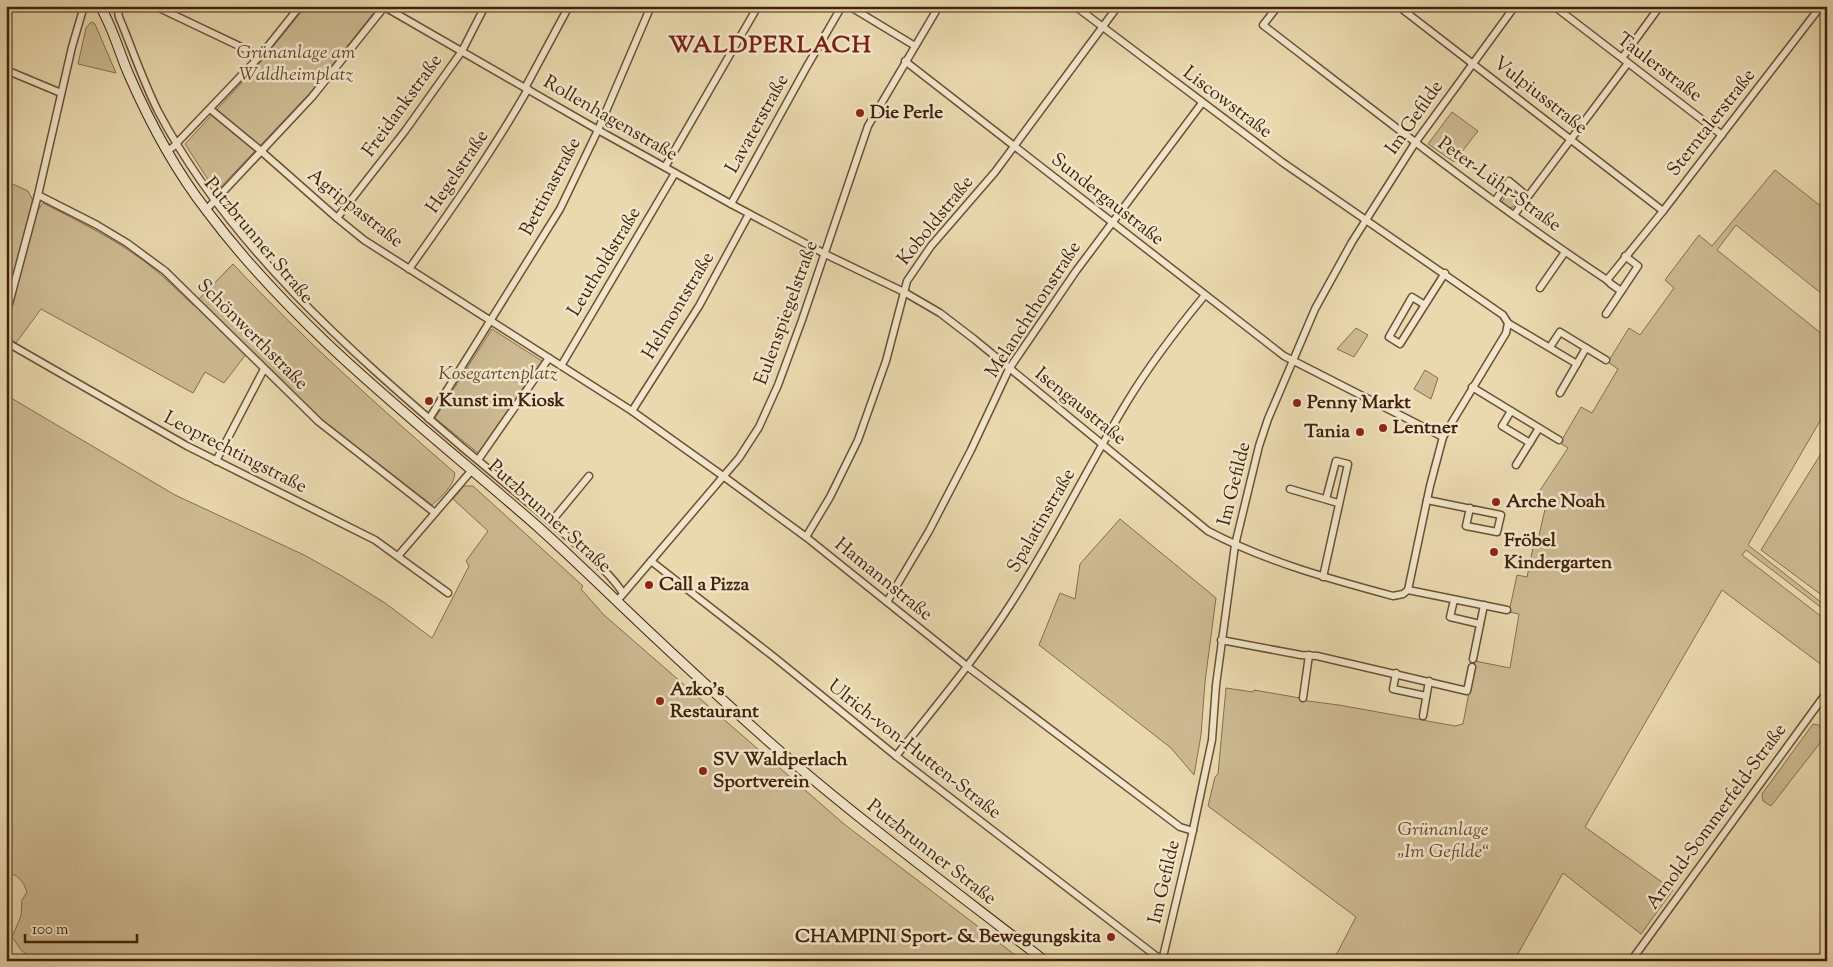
<svg xmlns="http://www.w3.org/2000/svg" width="1833" height="967" font-family="'Sorts Mill Goudy',serif">
<style>
.green{fill:#cdba93;stroke:#876e4f}
.lines{fill:none;stroke-linecap:round;stroke-linejoin:round}
.minor-casing{stroke:#6b5034;stroke-width:9}
.secondary-casing{stroke:#41220b;stroke-width:11}
.minor{stroke:#f1e6cb;stroke-width:6}
.secondary{stroke:#f1e6cb;stroke-width:9}
.poi-dot{fill:#8f2418;stroke:#f1e6cb;stroke-width:2}
.labels{text-anchor:middle;dominant-baseline:central;stroke-width:5;stroke-linejoin:round;paint-order:stroke}
.park-label{font-size:19px;font-style:italic;fill:#64482d;stroke:#f1e6cb}
.street-label{font-size:19px;fill:#41220b;stroke:#f1e6cb}
.poi-label{font-size:19px;font-weight:bold;fill:#41220b;stroke:#f1e6cb;text-anchor:start}
.district-label{font-size:24px;font-weight:bold;letter-spacing:1px;fill:#7a1f14;stroke:#f1e6cb}
</style>
<rect width="100%" height="100%" fill="#ead9af"/>
<filter id="stains"><feTurbulence type="fractalNoise" baseFrequency=".004" numOctaves="4"/><feColorMatrix values="0 0 0 0 .2 0 0 0 0 .09 0 0 0 0 .02 0 0 0 .5 -.17"/></filter>
<radialGradient id="worn" r=".72"><stop offset=".6" stop-color="#630" stop-opacity="0"/><stop offset="1" stop-color="#630" stop-opacity=".3"/></radialGradient>
<!-- green -->
<g class="green">
<path d="M306 6H379L309 94 216 192 185 144 258 65Z"/>
<path d="M91 22 95 24 116 73 78 64 86 28Z"/>
<path d="M1452 112 1478 131 1454 162 1428 144Z"/>
<path d="M1775 170 1827 211V298L1736 225 1717 250 1827 338V409L1748 545 1827 607V612L1746 550 1742 555 1827 621V669L1722 590 1585 827 1673 890 1641 934 1563 873 1514 961H1333L1356 917 1208 806 1215 777 1218 774 1226 688 1253 692 1254 690 1300 698V700L1339 705 1455 726 1463 724 1475 661 1510 668 1519 614 1509 612 1517 575 1527 577 1534 543 1538 540 1546 505 1535 498 1568 448 1560 443 1581 407 1592 413 1618 369 1608 362 1629 328 1640 335 1674 288 1665 280 1699 235 1712 246Z"/>
<path d="M6 181 28 191 38 210 43 203C78 221 113 238 144 261 162 274 177 290 193 305L233 264C303 339 378 406 455 473 454 486 441 497 432 505L322 420 250 349 224 383 205 372 193 393 41 309 16 343 6 335 16 290 6 286Z"/>
<path d="M1511 189 1521 197 1517 204 1511 208 1506 206 1502 201Z"/>
<path d="M1356 328 1368 335 1354 357 1337 349Z"/>
<path d="M492 329 542 361 478 453 435 418Z"/>
<path d="M1425 370 1438 378 1431 399 1414 389Z"/>
<path d="M6 395 175 495 304 555 342 576 385 603 432 638 469 566 466 561 488 531 453 499 464 486H473L583 586 581 589 604 615 844 824 1023 961H35L21 950 12 937 21 916 22 900 27 892C23 881 18 874 6 873Z"/>
<path d="M1827 444V599L1761 550Z"/>
<path d="M1120 519 1216 598 1205 682 1201 735 1194 775 1171 748 1039 645 1060 593 1075 599 1080 564Z"/>
<path d="M1813 724 1818 725 1827 731V734L1771 806 1763 801 1762 794Z"/>
</g>
<g class="lines">
<!-- minor casing -->
<g class="minor-casing">
<g id="minor">
<path d="M117 6 119 17C132 48 143 81 158 111 230 247 347 348 462 447 498 477 534 507 569 538 588 555 609 572 623 593"/>
<path d="M155 6 260 56"/>
<path d="M383 6 598 130 731 204 825 254 904 292 940 313 974 339 1208 531C1267 562 1330 579 1393 596L1403 594 1408 590 1430 486 1443 437 1506 333 1508 323"/>
<path d="M849 6 915 46"/>
<path d="M1075 6 1282 162 1503 315 1508 323 1577 364"/>
<path d="M1278 6 1263 25C1376 112 1488 201 1607 280L1611 284 1621 291"/>
<path d="M1398 6 1663 211"/>
<path d="M1554 6 1722 135"/>
<path d="M1622 58 1660 6"/>
<path d="M905 61 1284 356 1443 437"/>
<path d="M6 70 61 93"/>
<path d="M525 88 569 6"/>
<path d="M210 109 261 151 337 218 364 240 632 411 723 476 806 537 968 667 1180 827 1193 831"/>
<path d="M167 151 173 147 260 56 300 6"/>
<path d="M665 167 758 6"/>
<path d="M38 195 97 225 127 243 165 271 319 422 435 513"/>
<path d="M1495 201 1509 181 1527 196"/>
<path d="M731 204 806 68 842 6"/>
<path d="M206 210 312 97 385 6"/>
<path d="M1514 215 1628 63"/>
<path d="M337 218 405 131 462 51 485 6"/>
<path d="M409 269C451 210 492 152 528 89"/>
<path d="M1607 280 1663 211 1821 6"/>
<path d="M1540 288 1565 252"/>
<path d="M1425 305 1412 297 1389 337 1400 344 1445 273"/>
<path d="M1606 314 1638 266 1625 256"/>
<path d="M6 315 38 195 72 47 84 6"/>
<path d="M6 342 187 446 375 540 448 593"/>
<path d="M1550 347 1560 332 1606 360"/>
<path d="M561 366 675 173"/>
<path d="M1472 387 1559 440"/>
<path d="M1560 393 1586 348"/>
<path d="M632 411 699 306 749 214"/>
<path d="M1511 411 1502 426 1530 443"/>
<path d="M429 419 560 209 598 130 651 6"/>
<path d="M478 460 549 358"/>
<path d="M216 461 264 369"/>
<path d="M1516 465 1539 428"/>
<path d="M1290 489 1338 503"/>
<path d="M1427 500 1501 515 1497 532 1466 526 1470 508"/>
<path d="M551 522 589 476"/>
<path d="M806 537 830 497 858 440 886 361 907 281 931 246 995 172 1118 6"/>
<path d="M398 556 472 470"/>
<path d="M651 561 774 657 896 756 1156 956 1163 958"/>
<path d="M1323 577 1348 464 1336 461 1326 499"/>
<path d="M1408 590 1507 610"/>
<path d="M1454 600 1450 617 1480 624"/>
<path d="M617 601 739 458 759 427 778 385 802 320 868 126 939 6"/>
<path d="M887 602 929 531 971 450 1009 369 1076 271 1202 103"/>
<path d="M1221 640 1301 655 1317 656 1467 691 1472 667"/>
<path d="M1473 659 1484 605"/>
<path d="M1396 673 1393 689 1426 696"/>
<path d="M1303 698 1309 655"/>
<path d="M1423 716 1429 681"/>
<path d="M896 756C936 706 977 657 1012 602 1054 537 1087 468 1127 402 1150 364 1177 329 1205 295"/>
<path d="M1162 961 1191 839 1212 740 1216 685 1235 545 1259 446 1268 419 1315 309 1352 242 1415 143 1515 6"/>
<path d="M1631 961 1827 692"/>
</g>
</g>
<!-- secondary casing -->
<g class="secondary-casing">
<path id="secondary" d="M100 6C113 28 119 52 129 75 150 123 175 170 207 211 299 334 423 426 537 526 566 552 594 579 622 606 669 651 718 696 767 740 856 818 951 888 1045 961"/>
</g>
<!-- minor -->
<use href="#minor" class="minor"/>
<!-- secondary -->
<use href="#secondary" class="secondary"/>
</g>
<!-- markers -->
<g class="poi-dot">
<circle cx="860" cy="113" r="5"/>
<circle cx="429" cy="401" r="5"/>
<circle cx="1297" cy="403" r="5"/>
<circle cx="1383" cy="428" r="5"/>
<circle cx="1360" cy="432" r="5"/>
<circle cx="1496" cy="502" r="5"/>
<circle cx="1494" cy="552" r="5"/>
<circle cx="649" cy="585" r="5"/>
<circle cx="660" cy="701" r="5"/>
<circle cx="703" cy="771" r="5"/>
<circle cx="1111" cy="937" r="5"/>
</g>
<g class="labels">
<!-- park labels -->
<g class="park-label">
<text x="296" y="53">Grünanlage am<tspan x="296" dy="22">Waldheimplatz</tspan></text>
<text x="498" y="374">Kosegartenplatz</text>
<text x="1443" y="830">Grünanlage<tspan x="1443" dy="22">„Im Gefilde“</tspan></text>
</g>
<!-- street labels -->
<g class="street-label">
<text transform="translate(1659 68) rotate(37)">Taulerstraße</text>
<text transform="translate(1540 96) rotate(38)">Vulpiusstraße</text>
<text transform="translate(1227 103) rotate(37)">Liscowstraße</text>
<text transform="translate(403 106) rotate(-54)">Freidankstraße</text>
<text transform="translate(1415 118) rotate(-55)">Im Gefilde</text>
<text transform="translate(610 119) rotate(30)">Rollenhagenstraße</text>
<text transform="translate(1712 123) rotate(-52)">Sterntalerstraße</text>
<text transform="translate(758 124) rotate(-61)">Lavaterstraße</text>
<text transform="translate(458 172) rotate(-56)">Hegelstraße</text>
<text transform="translate(1499 185) rotate(36)">Peter-Lühr-Straße</text>
<text transform="translate(551 187) rotate(-62)">Bettinastraße</text>
<text transform="translate(1107 200) rotate(38)">Sundergaustraße</text>
<text transform="translate(355 209) rotate(38)">Agrippastraße</text>
<text transform="translate(936 221) rotate(-51)">Koboldstraße</text>
<text transform="translate(258 241) rotate(50)">Putzbrunner Straße</text>
<text transform="translate(605 262) rotate(-59)">Leutholdstraße</text>
<text transform="translate(679 306) rotate(-59)">Helmontstraße</text>
<text transform="translate(1034 310) rotate(-57)">Melanchthonstraße</text>
<text transform="translate(787 313) rotate(-70)">Eulenspiegelstraße</text>
<text transform="translate(252 335) rotate(45)">Schönwerthstraße</text>
<text transform="translate(1080 407) rotate(39)">Isengaustraße</text>
<text transform="translate(235 453) rotate(27)">Leoprechtingstraße</text>
<text transform="translate(1235 484) rotate(-76)">Im Gefilde</text>
<text transform="translate(549 517) rotate(42)">Putzbrunner Straße</text>
<text transform="translate(1042 521) rotate(-60)">Spalatinstraße</text>
<text transform="translate(883 580) rotate(39)">Hamannstraße</text>
<text transform="translate(914 750) rotate(38)">Ulrich-von-Hutten-Straße</text>
<text transform="translate(1717 817) rotate(-54)">Arnold-Sommerfeld-Straße</text>
<text transform="translate(931 853) rotate(38)">Putzbrunner Straße</text>
<text transform="translate(1165 882) rotate(-77)">Im Gefilde</text>
</g>
<!-- poi labels -->
<g class="poi-label">
<text x="870" y="113">Die Perle</text>
<text x="439" y="401">Kunst im Kiosk</text>
<text x="1307" y="403">Penny Markt</text>
<text x="1393" y="428">Lentner</text>
<text x="1350" y="432" text-anchor="end">Tania</text>
<text x="1506" y="502">Arche Noah</text>
<text x="1504" y="541">Fröbel<tspan x="1504" dy="22">Kindergarten</tspan></text>
<text x="659" y="585">Call a Pizza</text>
<text x="670" y="690">Azko's<tspan x="670" dy="22">Restaurant</tspan></text>
<text x="713" y="760">SV Waldperlach<tspan x="713" dy="22">Sportverein</tspan></text>
<text x="1101" y="937" text-anchor="end">CHAMPINI Sport- &amp; Bewegungskita</text>
</g>
<!-- district labels -->
<g class="district-label">
<text x="770" y="46">WALDPERLACH</text>
</g>
</g>
<!-- margin -->
<rect width="1833" height="967" fill="none" stroke="#ead9af" stroke-width="25"/>
<rect x="8" y="8" width="1818" height="952" fill="none" stroke="#41220b" stroke-width="2.5"/>
<rect x="12" y="12" width="1808" height="942" fill="none" stroke="#41220b"/>
<!-- scale -->
<path d="M25 934v8h112v-8" fill="none" stroke="#41220b" stroke-width="2.5"/>
<text x="32" y="934" font-size="15" fill="#41220b" stroke="#f1e6cb" stroke-width="4" paint-order="stroke">100 m</text>
<rect width="100%" height="100%" filter="url(#stains)"/>
<rect width="100%" height="100%" fill="url(#worn)"/>
</svg>
